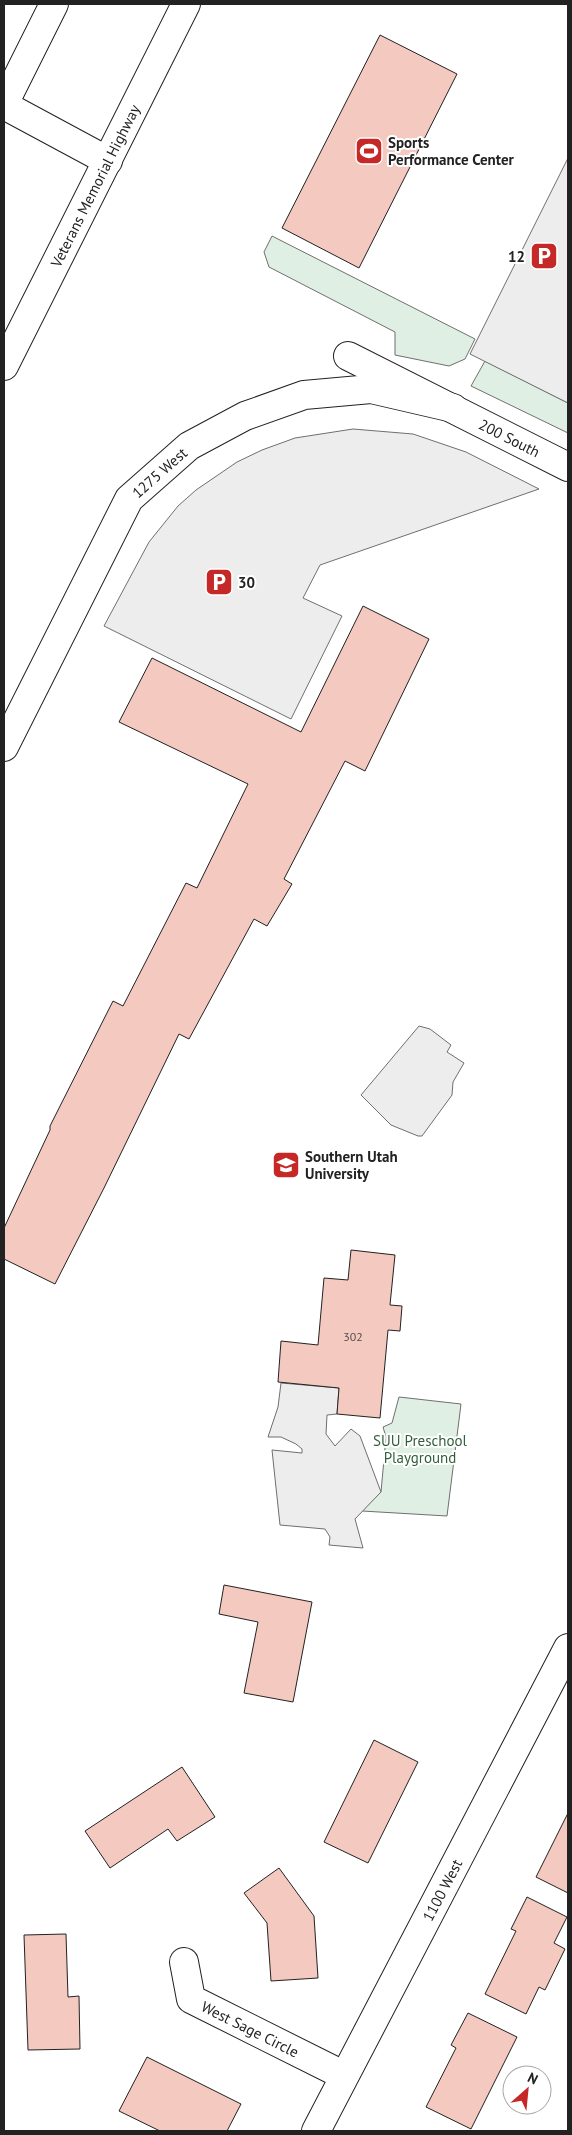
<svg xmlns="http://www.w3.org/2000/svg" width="572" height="2135" font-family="'PT Sans',sans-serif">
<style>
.green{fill:#e0efe3;stroke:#6f6f6f}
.parking{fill:#ededed;stroke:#6f6f6f}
.building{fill:#f3c9c0;stroke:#222}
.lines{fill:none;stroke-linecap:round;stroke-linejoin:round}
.minor-casing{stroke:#222;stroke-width:30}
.highway-casing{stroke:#222;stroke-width:30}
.minor{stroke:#fff;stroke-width:28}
.highway{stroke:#fff;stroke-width:28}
.labels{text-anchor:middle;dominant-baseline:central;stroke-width:4;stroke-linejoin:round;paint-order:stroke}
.number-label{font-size:12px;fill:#564c4a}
.poi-label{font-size:15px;font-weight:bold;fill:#222;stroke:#fff;text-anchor:start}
.street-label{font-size:15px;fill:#222;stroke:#fff}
.park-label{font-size:15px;fill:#2f5e38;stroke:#fff}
</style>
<rect width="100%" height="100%" fill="#fff"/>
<!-- green -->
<g class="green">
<path d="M272 236 475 339 465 359 449 366 395 355V332L269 267 264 252Z"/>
<path d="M485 361 568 403V433L471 386Z"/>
<path d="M399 1397 461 1404 447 1516 362 1511 381 1492 386 1437 383 1427 392 1423Z"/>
</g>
<!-- parking -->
<g class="parking">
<path d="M568 158V403L470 354Z"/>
<path d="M353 429 413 434 466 452 539 489 320 565 303 598 342 616 291 719 104 626 149 542 178 506 196 490 237 462 262 450 295 438Z"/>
<path d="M419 1026 430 1029 451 1045 447 1052 464 1063 453 1082 452 1095 422 1136H418L391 1125 361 1095Z"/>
<path d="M281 1383 339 1388 337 1414 327 1415 326 1434 335 1446 351 1429 360 1436 381 1492 355 1519 363 1548 329 1545 330 1537 325 1529 280 1525 272 1450 302 1453V1449L296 1444 281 1437H268L278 1407Z"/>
</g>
<!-- building -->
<g class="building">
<path d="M380 35 457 74 359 268 282 228Z"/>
<path d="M363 606 429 639 365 771 345 761 284 879 292 884 267 926 254 919 189 1039 179 1034 104 1188 55 1284 4 1259V1228L50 1130V1126L113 1001 123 1006 186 883 197 888 248 784 119 722 152 658 301 732Z"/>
<path d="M351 1250 395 1255 390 1305 402 1306 400 1331 388 1330 380 1418 337 1414 339 1388 278 1382 281 1341 318 1345 324 1278 348 1280Z"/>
<path d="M224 1585 312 1602 293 1702 244 1693 258 1622 219 1614Z"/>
<path d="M374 1740 418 1762 368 1863 324 1842Z"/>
<path d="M182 1767 215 1817 177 1841 168 1829 110 1868 85 1831Z"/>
<path d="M568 1813V1893L536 1877Z"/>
<path d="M279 1868 314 1916 318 1978 271 1981 267 1923 244 1893Z"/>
<path d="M527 1897 567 1917 554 1943 565 1949 545 1990 539 1987 526 2014 485 1994 516 1931 511 1929Z"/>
<path d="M66 1934 68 1997 79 1996 80 2049 28 2050 24 1935Z"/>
<path d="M468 2013 517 2037 471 2129 426 2107 456 2048 451 2045Z"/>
<path d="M147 2057 241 2104 227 2131H160L119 2111Z"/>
</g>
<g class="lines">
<!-- minor casing -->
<g class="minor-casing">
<g id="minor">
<path d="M4 105 108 161"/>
<path id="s1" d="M348 356 568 467"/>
<path id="s2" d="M4 747 129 499 189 446 245 416 304 395 371 389 453 408"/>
<path id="s3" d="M184 1962 191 1999 343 2075"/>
<path id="s4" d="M316 2131 568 1648"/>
</g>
</g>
<!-- highway casing -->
<g class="highway-casing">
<g id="highway">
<path d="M4 104 54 4"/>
<path id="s5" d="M4 366 186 4"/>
</g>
</g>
<!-- minor -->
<use href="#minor" class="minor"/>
<!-- highway -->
<use href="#highway" class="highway"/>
</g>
<!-- icons -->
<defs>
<g id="stadium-square" transform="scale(1.4375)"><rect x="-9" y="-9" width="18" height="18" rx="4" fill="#c62828" stroke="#fff"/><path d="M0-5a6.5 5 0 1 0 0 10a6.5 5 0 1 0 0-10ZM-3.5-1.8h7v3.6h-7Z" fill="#fff"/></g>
<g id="parking-square" transform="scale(1.4375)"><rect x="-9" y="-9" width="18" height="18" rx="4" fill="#c62828" stroke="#fff"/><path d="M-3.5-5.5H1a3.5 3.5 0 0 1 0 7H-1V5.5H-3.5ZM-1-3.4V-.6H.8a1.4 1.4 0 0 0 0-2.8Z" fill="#fff"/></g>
<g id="university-square" transform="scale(1.4375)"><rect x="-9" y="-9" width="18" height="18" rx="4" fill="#c62828" stroke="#fff"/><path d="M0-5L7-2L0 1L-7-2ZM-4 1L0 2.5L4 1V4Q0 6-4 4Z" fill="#fff"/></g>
</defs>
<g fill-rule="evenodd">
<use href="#stadium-square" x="369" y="151"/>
<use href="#parking-square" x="544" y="256"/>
<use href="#parking-square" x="219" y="582"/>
<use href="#university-square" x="286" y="1165"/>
</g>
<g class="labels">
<!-- number labels -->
<g class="number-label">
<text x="353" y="1336">302</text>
</g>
<!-- poi labels -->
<g class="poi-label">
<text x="388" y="142">Sports<tspan x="388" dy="17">Performance Center</tspan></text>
<text x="525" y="256" text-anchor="end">12</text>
<text x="238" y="582">30</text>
<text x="305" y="1156">Southern Utah<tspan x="305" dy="17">University</tspan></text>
</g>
<!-- street labels -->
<g class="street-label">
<text stroke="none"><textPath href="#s5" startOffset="202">Veterans Memorial Highway</textPath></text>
<text stroke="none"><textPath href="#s1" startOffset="181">200 South</textPath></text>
<text stroke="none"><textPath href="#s2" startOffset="318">1275 West</textPath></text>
<text stroke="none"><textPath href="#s4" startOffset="272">1100 West</textPath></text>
<text stroke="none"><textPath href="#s3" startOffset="104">West Sage Circle</textPath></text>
</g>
<!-- park labels -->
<g class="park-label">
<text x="420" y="1440">SUU Preschool<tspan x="420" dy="17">Playground</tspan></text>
</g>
</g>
<!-- border -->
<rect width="572" height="2135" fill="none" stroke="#222222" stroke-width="10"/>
<!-- north arrow -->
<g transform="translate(527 2090) rotate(27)"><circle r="24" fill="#ffffff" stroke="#a7a7a7"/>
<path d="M0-4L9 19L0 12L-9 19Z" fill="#c62828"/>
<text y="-8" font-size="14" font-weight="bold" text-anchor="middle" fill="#222222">N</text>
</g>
</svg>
